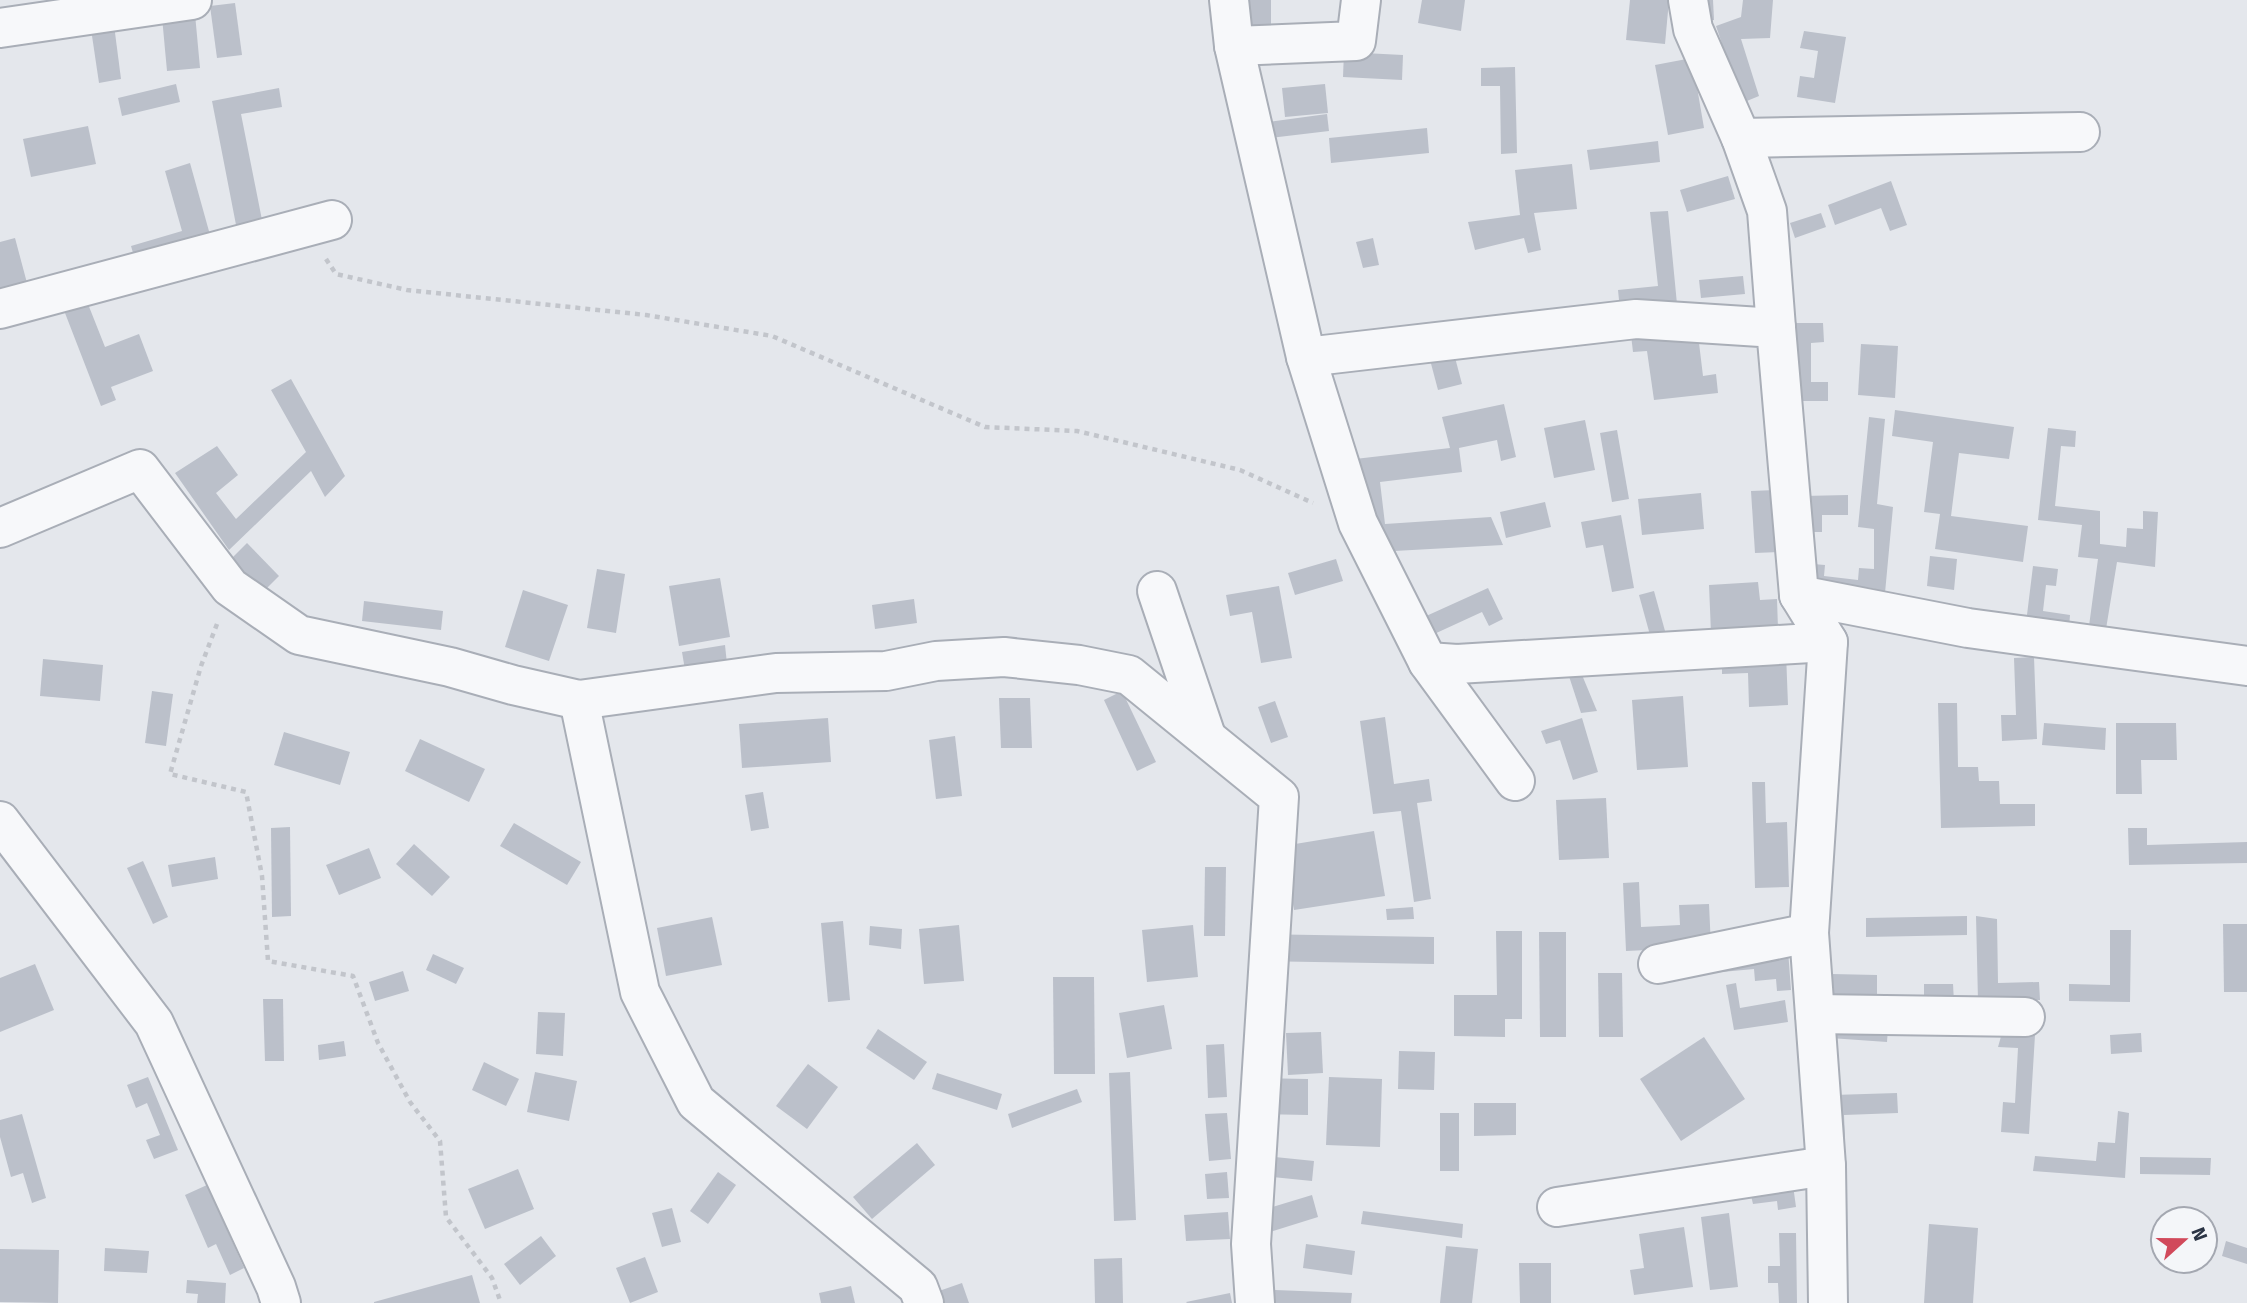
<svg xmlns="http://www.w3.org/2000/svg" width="2247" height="1303" font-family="'Fira Sans',sans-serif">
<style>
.building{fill:#bbc0ca}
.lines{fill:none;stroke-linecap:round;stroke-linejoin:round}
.minor-casing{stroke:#a9aeb7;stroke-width:42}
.path{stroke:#c2c5cb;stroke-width:4.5;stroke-dasharray:5 5;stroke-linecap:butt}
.minor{stroke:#f7f8fa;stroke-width:38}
</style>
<rect width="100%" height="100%" fill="#e4e7ec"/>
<!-- building -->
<g class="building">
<rect x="1236" y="0" width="35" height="25"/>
<path d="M1422 0H1465L1461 31 1418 23Z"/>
<path d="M1630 0H1669L1665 44 1626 40Z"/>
<path d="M1699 0H1713L1714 20 1700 21Z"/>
<path d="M1743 0H1773L1770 38 1741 39 1759 96 1742 103 1716 26 1741 17Z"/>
<path d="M235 3 242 55 217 58 210 6Z"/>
<path d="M195 14 200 68 167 71 162 17Z"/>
<path d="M114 25 121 79 99 83 91 29Z"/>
<path d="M1804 31 1846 37 1835 103 1797 97 1800 76 1814 78 1818 51 1800 48Z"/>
<path d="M1344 52 1403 55 1402 80 1343 77Z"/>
<path d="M1692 58 1704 128 1668 135 1655 65Z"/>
<path d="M1515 67 1517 153 1501 154 1500 86H1481V68Z"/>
<path d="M176 84 180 102 122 116 118 98Z"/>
<path d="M1325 84 1328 113 1285 117 1282 88Z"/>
<path d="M279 88 282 107 241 114 262 220 237 230 212 101Z"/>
<path d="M1327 114 1329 131 1270 138 1268 122Z"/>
<path d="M88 126 96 164 31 177 23 139Z"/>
<path d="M1427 128 1429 153 1331 163 1329 138Z"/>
<path d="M1658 141 1660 162 1590 170 1587 150Z"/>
<path d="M190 163 212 242 136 263 131 246 182 231 165 171Z"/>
<path d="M1572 164 1577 209 1534 213 1541 250 1528 253 1524 238 1475 250 1468 222 1520 215 1515 170Z"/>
<path d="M1728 176 1735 199 1687 212 1680 190Z"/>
<path d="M1891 181 1907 225 1890 231 1881 208 1835 225 1828 205Z"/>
<path d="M1668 211 1677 304 1620 310 1618 290 1658 286 1650 212Z"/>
<path d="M1821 213 1826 227 1795 238 1790 223Z"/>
<path d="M15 238 27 283 0 291V242Z"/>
<path d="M1373 238 1379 265 1363 268 1356 242Z"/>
<path d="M1743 276 1745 294 1701 298 1699 280Z"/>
<path d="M88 304 105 347 139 334 153 371 111 387 116 400 101 406 65 313Z"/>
<path d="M1796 323H1823L1824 342 1811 343V382H1828V401H1797Z"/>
<path d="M1631 335 1718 341 1699 343 1703 376 1716 374 1718 393 1654 400 1647 351 1633 352Z"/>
<path d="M1861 344 1898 346 1895 398 1858 395Z"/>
<path d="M1453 350 1462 384 1438 390 1429 356Z"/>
<path d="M291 379 345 476 325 497 311 471 229 550 175 473 217 446 238 475 216 493 236 519 306 452 271 390Z"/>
<path d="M1504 404 1516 457 1501 461 1497 440 1459 448 1462 472 1380 482 1385 524 1491 517 1503 545 1376 552 1355 459 1450 448 1442 417Z"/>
<path d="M1895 410 2014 427 2009 459 1959 453 1951 516 2028 526 2023 562 1935 549 1940 514 1924 512 1933 442 1892 436Z"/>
<path d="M1869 417 1885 419 1877 504 1893 507 1885 593 1872 588 1810 585 1813 564 1825 565 1824 576 1858 580 1859 568 1874 569V529L1858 527Z"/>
<path d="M1585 420 1595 470 1554 478 1544 428Z"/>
<path d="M2048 428 2076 431 2075 447 2061 446 2055 506 2100 511V544L2126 547 2127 528 2143 529V511L2158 512 2155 567 2117 562 2106 629 2089 626 2098 559 2078 557 2082 525 2038 520Z"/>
<path d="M1617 430 1629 499 1612 502 1600 433Z"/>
<path d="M1776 490 1779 552 1755 553 1751 491Z"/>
<path d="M1701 493 1704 529 1642 535 1638 499Z"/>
<path d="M1848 495V515H1822V532H1804L1803 496Z"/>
<path d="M1545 502 1551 527 1506 538 1500 512Z"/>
<path d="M1621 515 1634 588 1612 592 1603 545 1586 548 1581 522Z"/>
<path d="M247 543 279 576 263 592 231 559Z"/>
<path d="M1930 556 1957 559 1954 590 1927 586Z"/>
<path d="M1336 559 1343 581 1295 595 1288 573Z"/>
<path d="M2033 566 2058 569 2056 586 2046 585 2043 611 2070 615 2069 628 2026 623Z"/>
<path d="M597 569 625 574 616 633 587 628Z"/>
<path d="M720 578 730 637 679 646 669 586Z"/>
<path d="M1758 582 1760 600 1777 599 1778 629 1711 633 1709 585Z"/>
<path d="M1279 586 1292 658 1261 663 1252 612 1230 616 1226 595Z"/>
<path d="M1488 588 1503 619 1489 626 1482 612 1432 635 1424 617Z"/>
<path d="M523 590 568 605 549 661 505 647Z"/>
<path d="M1654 591 1665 631 1650 635 1639 595Z"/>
<path d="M914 599 917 623 875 629 872 605Z"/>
<path d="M364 601 443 611 441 630 362 621Z"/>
<path d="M725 645 727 664 685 670 682 652Z"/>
<path d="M1786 653 1788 705 1749 707 1748 673 1722 674V655Z"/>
<path d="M2034 657 2037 739 2002 741 2001 715H2016L2014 658Z"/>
<path d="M43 659 103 665 100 701 40 696Z"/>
<path d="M1565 664 1582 675 1597 711 1581 713Z"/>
<path d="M152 691 173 694 166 746 145 743Z"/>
<path d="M1122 691 1156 762 1137 771 1104 700Z"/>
<path d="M1683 696 1688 767 1637 770 1632 700Z"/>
<path d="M999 698H1030L1032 748H1001Z"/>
<path d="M1275 701 1288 737 1271 743 1258 707Z"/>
<path d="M1938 703H1957L1958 767H1978L1979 781H1999L2000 804H2035V826L1941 828Z"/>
<path d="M1385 717 1394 784 1429 779 1432 801 1417 803 1431 899 1414 902 1401 811 1373 814 1360 721Z"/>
<path d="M828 718 831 762 742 768 739 724Z"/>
<path d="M1582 718 1598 772 1573 780 1560 740 1546 744 1541 731Z"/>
<path d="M2044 723 2106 728 2105 750 2042 745Z"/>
<path d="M2116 723H2176L2177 760H2141L2142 794H2116Z"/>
<path d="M284 732 350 752 340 785 274 765Z"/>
<path d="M955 736 962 796 936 799 929 740Z"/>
<path d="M420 739 485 769 469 802 405 771Z"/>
<path d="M1752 782H1765L1766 823 1787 822 1789 887 1755 888Z"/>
<path d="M763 792 769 828 751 831 745 795Z"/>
<path d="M1606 798 1609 858 1559 860 1556 800Z"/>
<path d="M514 823 581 862 567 885 500 846Z"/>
<path d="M290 827 291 916 272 917 271 828Z"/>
<path d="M2128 828H2147V845L2247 842V863L2129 865Z"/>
<path d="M1374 831 1385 896 1294 910 1283 846Z"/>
<path d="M414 844 450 877 432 896 396 864Z"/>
<path d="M369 848 381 878 339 895 326 865Z"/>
<path d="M215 857 218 879 172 887 168 865Z"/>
<path d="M143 861 168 917 153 924 127 868Z"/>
<path d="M1205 867H1226L1225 936H1204Z"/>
<path d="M1639 882 1641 927 1680 925 1679 905 1709 904 1711 947 1626 951 1623 883Z"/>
<path d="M1413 907 1414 919 1387 920 1386 909Z"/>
<path d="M1967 916V935L1866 937V918Z"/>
<path d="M1976 916 1997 919 1998 983 2039 982 2040 1000 1978 1001Z"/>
<path d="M712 917 722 965 666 976 657 928Z"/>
<path d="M843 921 850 1000 828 1002 821 923Z"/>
<path d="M2223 924H2247V992H2224Z"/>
<path d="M959 925 964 981 924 984 919 929Z"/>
<path d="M1193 925 1198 977 1147 982 1142 930Z"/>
<path d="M870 926 902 929 901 949 869 945Z"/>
<path d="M2110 930H2131L2130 1002 2069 1001V984L2110 985Z"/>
<path d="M1496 931H1522V1019H1505V1037L1454 1036V995H1497Z"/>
<path d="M1539 932H1566V1037H1540Z"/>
<path d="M1254 934 1434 937V964L1253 961Z"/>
<path d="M1788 950 1791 990 1777 991 1776 979 1755 981 1754 969 1711 973 1710 957Z"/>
<path d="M433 954 464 968 456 984 426 970Z"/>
<path d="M35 964 54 1010 0 1032V978Z"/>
<path d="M403 971 409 991 375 1001 369 982Z"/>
<path d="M1598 973H1622L1623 1037H1599Z"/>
<path d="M1832 974 1877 975V995L1831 994Z"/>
<path d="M1053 977H1094L1095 1074H1054Z"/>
<path d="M1736 983 1740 1008 1785 1000 1788 1022 1734 1030 1726 985Z"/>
<path d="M1924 984H1953L1954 1002H1924Z"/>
<path d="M263 999H283L284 1061H265Z"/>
<path d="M1164 1005 1172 1049 1127 1058 1119 1013Z"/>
<path d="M538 1012 565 1013 563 1056 536 1054Z"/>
<path d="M1830 1024 1888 1028 1887 1042 1830 1038Z"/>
<path d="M878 1029 927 1062 914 1080 866 1048Z"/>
<path d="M1321 1032 1323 1073 1288 1075 1286 1033Z"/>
<path d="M2002 1033 2035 1035 2029 1134 2001 1132 2003 1102 2015 1103 2018 1048 1998 1047Z"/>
<path d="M2141 1033 2142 1052 2111 1054 2110 1035Z"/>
<path d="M1704 1037 1745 1099 1681 1141 1640 1079Z"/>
<path d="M344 1041 346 1056 319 1060 318 1045Z"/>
<path d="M1224 1044 1227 1097 1208 1098 1206 1045Z"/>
<path d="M1399 1051 1435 1052 1434 1090 1398 1089Z"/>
<path d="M484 1062 519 1079 506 1106 472 1090Z"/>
<path d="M808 1064 838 1087 807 1129 776 1106Z"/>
<path d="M535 1072 577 1081 569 1121 527 1112Z"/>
<path d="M1130 1072 1136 1220 1114 1221 1109 1073Z"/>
<path d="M937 1073 1002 1094 997 1110 932 1089Z"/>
<path d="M148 1077 178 1150 154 1159 146 1140 160 1135 147 1103 136 1108 127 1085Z"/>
<path d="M1329 1077 1382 1079 1380 1147 1326 1145Z"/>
<path d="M1254 1078 1308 1079V1115L1253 1114Z"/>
<path d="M1077 1089 1082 1102 1012 1128 1008 1114Z"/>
<path d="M1897 1093 1898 1113 1844 1115 1845 1137 1834 1138 1833 1095Z"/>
<path d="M1474 1103H1516V1135L1474 1136Z"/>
<path d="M2118 1111 2129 1113 2125 1178 2033 1171 2035 1156 2096 1161 2098 1142 2115 1143Z"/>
<path d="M1227 1113 1231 1159 1209 1161 1205 1114Z"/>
<rect x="1440" y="1113" width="19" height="58"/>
<path d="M22 1114 46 1198 32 1203 23 1173 11 1177 0 1137V1120Z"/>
<path d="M917 1143 935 1165 872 1219 853 1197Z"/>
<path d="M1266 1156 1314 1161 1312 1181 1264 1176Z"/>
<path d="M2140 1157 2211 1158 2210 1175 2140 1174Z"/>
<path d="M518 1169 534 1209 485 1229 468 1189Z"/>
<path d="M718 1172 736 1185 708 1224 690 1211Z"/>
<path d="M1227 1172 1229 1198 1207 1199 1205 1174Z"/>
<path d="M1792 1178 1796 1207 1778 1210 1777 1201 1753 1204 1748 1183Z"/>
<path d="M207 1185 244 1268 230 1275 216 1244 208 1248 185 1195Z"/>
<path d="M1312 1195 1318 1217 1270 1232 1263 1210Z"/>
<path d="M672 1208 681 1242 662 1247 652 1213Z"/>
<path d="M1363 1211 1463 1224 1462 1238 1361 1224Z"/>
<path d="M1228 1212 1230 1239 1186 1241 1184 1215Z"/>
<path d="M1729 1213 1738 1287 1710 1290 1701 1217Z"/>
<path d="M1929 1224 1978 1228 1973 1303H1924Z"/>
<path d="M1684 1227 1693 1287 1634 1295 1630 1270 1644 1268 1639 1234Z"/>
<path d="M1779 1233H1796L1797 1303H1779L1778 1283H1768V1266H1780Z"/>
<path d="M541 1236 556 1256 520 1285 504 1264Z"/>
<path d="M2226 1241 2247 1248V1264L2222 1256Z"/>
<path d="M1306 1244 1355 1251 1352 1275 1303 1268Z"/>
<path d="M1446 1246 1478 1249 1472 1303H1440Z"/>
<path d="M105 1248 149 1251 147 1273 104 1271Z"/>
<path d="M0 1249 59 1250 58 1303 0 1302Z"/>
<path d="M645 1257 658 1292 630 1303 616 1268Z"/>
<path d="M1122 1258 1123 1303H1095L1094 1259Z"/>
<path d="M1519 1263H1551V1303H1520Z"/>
<path d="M472 1275 480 1303H374V1302Z"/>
<path d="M187 1280 226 1283 225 1303H197L198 1294 186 1293Z"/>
<path d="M962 1283 969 1303H944L939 1291Z"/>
<path d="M851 1286 855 1303H821L819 1293Z"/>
<path d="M1275 1290 1352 1293 1351 1303H1274Z"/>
<path d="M1230 1293 1232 1303H1187L1186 1302Z"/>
</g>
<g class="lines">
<!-- minor casing -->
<g class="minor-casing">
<g id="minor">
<path d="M1229 0 1234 46 1306 357 1358 523 1428 662 1515 781"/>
<path d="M1688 0 1693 29 1741 138 1767 211 1776 328"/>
<path d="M0 28 192 0"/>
<path d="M1234 46 1356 41 1361 0"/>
<path d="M1741 138 2080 132"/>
<path d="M0 309 332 220"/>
<path d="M1306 357 1636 319 1776 328 1799 595 1968 628 2247 666"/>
<path d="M0 528 140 469 230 587 299 635 450 667 513 685 579 700 776 673 886 671 936 661 1004 657 1079 665 1129 675 1279 797 1251 1244 1255 1303"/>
<path d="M1157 591 1206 736"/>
<path d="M1799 595 1828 642 1809 933 1826 1166 1828 1303"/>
<path d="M1428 662 1457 664 1828 642"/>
<path d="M579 700 640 992 696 1102 918 1287 924 1303"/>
<path d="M0 821 154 1023 276 1287 281 1303"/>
<path d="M1658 964 1809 933"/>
<path d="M1815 1014 2025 1017"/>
<path d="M1557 1207 1826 1166"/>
</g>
</g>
<!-- path -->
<g class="path">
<path d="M326 259 336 274 407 290 646 315 772 336 985 427 1077 431 1240 470 1313 503"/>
<path d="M217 624 201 666 170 774 246 792 262 876 268 961 353 976 378 1043 410 1102 440 1141 446 1217 492 1278 501 1303"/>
</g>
<!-- minor -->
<use href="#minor" class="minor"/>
</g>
<!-- north arrow -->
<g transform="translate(2184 1240) rotate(69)"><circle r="33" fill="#f4f6f9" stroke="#a4a8b1" stroke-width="2"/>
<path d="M0-5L12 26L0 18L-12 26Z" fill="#d1495b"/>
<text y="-10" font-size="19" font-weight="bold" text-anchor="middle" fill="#2b3445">N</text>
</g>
</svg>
